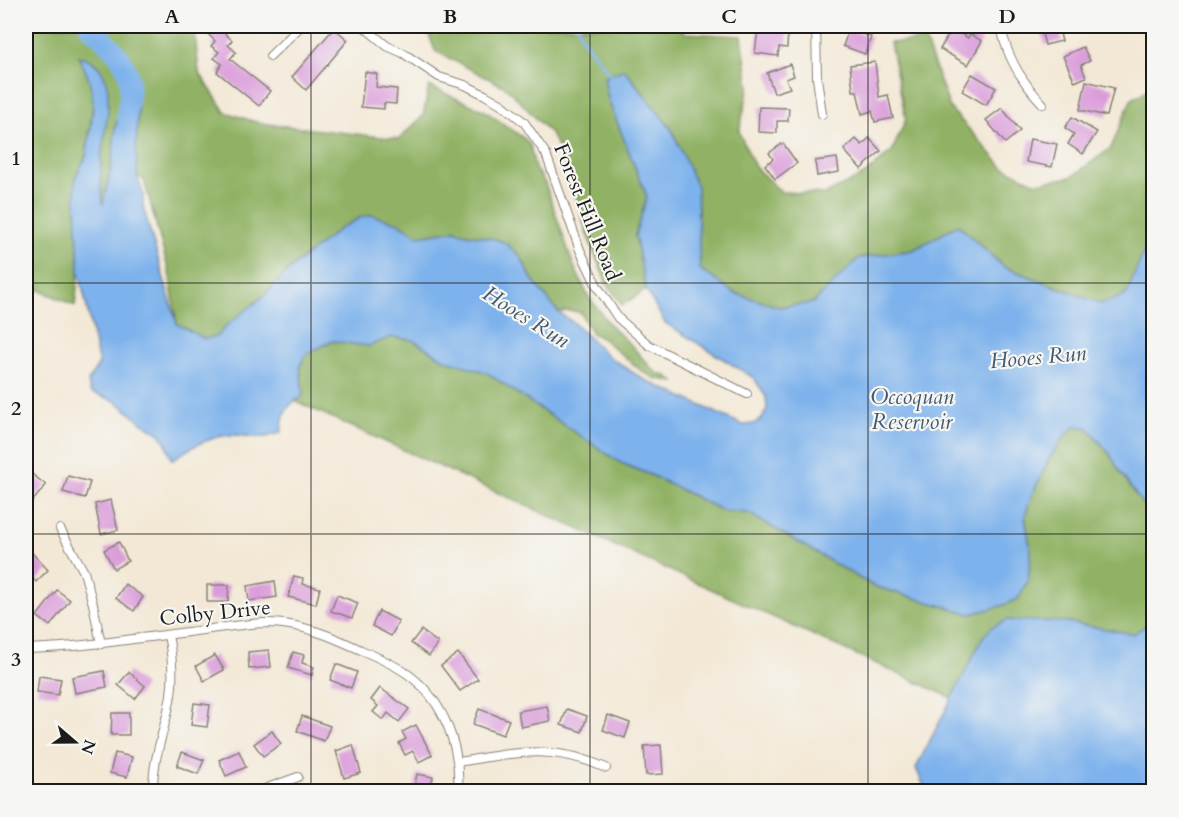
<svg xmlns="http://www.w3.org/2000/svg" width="1179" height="817" font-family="Cardo,serif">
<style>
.forest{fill:#91b265;stroke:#566740;stroke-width:1.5}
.water{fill:#7eb2ec;stroke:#4d6784;stroke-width:1.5}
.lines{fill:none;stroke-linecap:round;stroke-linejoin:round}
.stream{stroke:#7eb2ec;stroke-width:3}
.river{stroke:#7eb2ec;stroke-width:20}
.building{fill:#da9cda}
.street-casing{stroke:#888278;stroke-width:10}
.street{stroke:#fff;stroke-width:8}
.grid{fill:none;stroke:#1c1c1c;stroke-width:1.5;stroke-opacity:0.55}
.labels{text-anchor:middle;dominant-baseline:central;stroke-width:4.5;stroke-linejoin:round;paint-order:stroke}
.street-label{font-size:21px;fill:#1c1c1c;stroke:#f6f6f2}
.water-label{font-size:22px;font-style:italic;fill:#43586f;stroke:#f6f6f2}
.neatline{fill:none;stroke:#1c1c1c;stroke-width:2}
.grid-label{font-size:20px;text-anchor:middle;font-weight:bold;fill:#1c1c1c}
</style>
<rect width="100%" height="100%" fill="#f6f6f2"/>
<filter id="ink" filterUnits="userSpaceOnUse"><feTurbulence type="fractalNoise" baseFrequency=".0167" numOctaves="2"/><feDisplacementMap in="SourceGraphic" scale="12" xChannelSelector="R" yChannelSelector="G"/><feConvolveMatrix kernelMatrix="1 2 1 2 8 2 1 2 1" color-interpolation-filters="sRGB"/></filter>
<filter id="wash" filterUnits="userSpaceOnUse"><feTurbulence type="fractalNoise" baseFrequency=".008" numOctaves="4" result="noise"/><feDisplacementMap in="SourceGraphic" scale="24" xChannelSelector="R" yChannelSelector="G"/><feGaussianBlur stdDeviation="1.35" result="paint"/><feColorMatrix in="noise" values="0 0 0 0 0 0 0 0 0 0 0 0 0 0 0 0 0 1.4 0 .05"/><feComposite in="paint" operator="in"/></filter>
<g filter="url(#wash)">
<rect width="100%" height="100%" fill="#f3e8d5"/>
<!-- forest -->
<g class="forest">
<path d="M26 26H194L199 72 225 112 259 123 399 139 423 116 429 86 485 111 525 139 530 145 535 169 545 183 573 264 588 296 610 325 632 346 651 368 659 374 667 376 674 382 654 378 640 370 603 339 592 333 580 312 570 311 558 312 532 279 520 256 505 243 495 239 462 233 455 230 419 236 414 233 341 228 293 266 265 295 227 325 217 336 205 339 177 324 169 272 144 180 137 175C137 166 135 156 136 146 137 126 141 109 129 92L115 128 113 156 103 207C101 191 100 175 101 159 103 129 125 65 79 56L91 81 94 97 86 156C83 166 76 170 75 182L79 271 75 306 26 284Z"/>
<path d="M426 26H678L685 33 742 36 749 87 739 132 755 167 781 192 826 194 864 175 892 151 906 119 890 43 925 40 950 108 1003 167 1036 183 1071 177 1111 148 1131 100 1153 86V230L1126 295 1102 304 1004 267 958 225 913 250 859 258 813 303 779 307 734 293 700 269 697 187 672 130 624 69 604 78 609 102 647 197 635 235 646 290 622 305 606 282 586 232 570 172 551 134 507 88 435 51Z"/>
<path d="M392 337 413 340 444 359 487 373 621 463 653 476 723 511 748 513 873 586 971 614 1001 606 1018 599 1028 580 1031 553 1025 516 1031 496 1050 457 1067 433 1076 426 1088 428 1109 453 1120 472 1151 516 1154 523 1153 621 1133 634 1066 622 983 637 952 698 295 401 301 398 303 394 300 366 306 354 332 341 368 346Z"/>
</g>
<!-- water -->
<g class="water">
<path d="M78 56C125 65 104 127 101 158 100 174 101 189 103 205L113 156 115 128 129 91 138 110 136 146 137 175 143 194V207L177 324 205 339 217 336 227 325 265 295 293 266 341 228 361 217 372 215 399 223 419 236 456 230 462 233 495 239 505 243 520 256 532 279 558 312 574 323 609 357 643 379 743 425 753 424 762 419 767 408 766 397 754 378 665 323 646 290 635 235 647 197 609 102 604 78 624 69 672 130 697 187 700 269 734 293 779 307 813 303 859 258 913 250 958 225 1004 267 1102 304 1126 295 1153 230V523L1151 516 1120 472 1109 453 1088 428 1076 426 1067 433 1050 457 1031 497 1025 516 1031 552 1028 580 1018 599 1001 606 971 614 873 586 748 513 723 511 653 476 621 463 487 373 444 359 413 340 392 337 368 346 332 341 306 354 300 366 303 394 301 398C285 404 283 417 281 432 262 441 253 436 234 435 212 435 189 448 172 460L166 443 160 434 141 422 115 401 90 392 88 381 99 364 79 271 75 182C76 170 83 166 86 156 93 115 100 93 78 56Z"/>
<path d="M1007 620 1066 622 1133 634 1153 621V791H926L916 768 983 637 992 627Z"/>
</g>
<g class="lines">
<!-- stream -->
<path class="stream" d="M578 26 581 36 611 76"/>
<!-- river -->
<path class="river" d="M89 26C102 37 127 60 129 78 131 90 128 104 126 116"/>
</g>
<g id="blocks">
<!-- building -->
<g class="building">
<path d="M215 26H231L225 34 232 40 228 45 236 52 230 59 270 91 259 106 217 72 222 64 214 58 219 52 211 46 215 41 208 34Z"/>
<path d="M1040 26H1058L1062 41 1045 45Z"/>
<path d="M334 28 348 40 306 90 292 77Z"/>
<path d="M758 29 788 32 787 48 779 47 778 56 755 53Z"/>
<path d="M849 29 871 37 865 54 843 46Z"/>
<path d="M952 29 968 38 970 34 982 41 968 65 940 49Z"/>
<path d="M1083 47 1090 61 1081 65 1086 77 1075 82 1063 56Z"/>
<path d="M875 62 879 97 888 95 893 118 875 122 872 111 862 114 857 91H853L850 65Z"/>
<path d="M790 64 794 76 786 79 790 88 774 93 767 73Z"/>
<path d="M365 72 377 74 376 87 397 89 396 104 384 103V109L361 107Z"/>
<path d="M972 74 996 88 986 105 962 91Z"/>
<path d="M1086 81 1114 88 1107 116 1080 110Z"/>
<path d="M759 107 789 108 788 121H777V133L758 132Z"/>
<path d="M1002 108 1020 131 1005 143 986 120Z"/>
<path d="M1072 117 1097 132 1083 154 1068 144 1074 134 1065 128Z"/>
<path d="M869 138 881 151 861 169 844 150 856 139 862 145Z"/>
<path d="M1030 139 1057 144 1052 167 1026 162Z"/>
<path d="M783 143 797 163 775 179 765 165 773 159 769 153Z"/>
<path d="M837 158 839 172 817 176 815 161Z"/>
<path d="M32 474 46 485 32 502 26 496V483Z"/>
<path d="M68 476 90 482 85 498 63 492Z"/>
<path d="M111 500 118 530 101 534 95 504Z"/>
<path d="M119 542 128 561 114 569 104 550Z"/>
<path d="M32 553 48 570 36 582 26 571V559Z"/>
<path d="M294 576 303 578 302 584 320 588 316 604 288 597Z"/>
<path d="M275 581 277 597 249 601 247 586Z"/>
<path d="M125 584 143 597 134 611 116 598Z"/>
<path d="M207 585H229L228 602H207Z"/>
<path d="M57 590 70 600 50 626 37 616Z"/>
<path d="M337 595 358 603 352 618 331 611Z"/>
<path d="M379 611 399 621 391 636 372 626Z"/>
<path d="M421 630 438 643 429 656 411 643Z"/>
<path d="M269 650 271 667 249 669 248 652Z"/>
<path d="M293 652 304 655 302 663 314 667 312 675 288 668Z"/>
<path d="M458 653 478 679 460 691 441 666Z"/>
<path d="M215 655 224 670 204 681 196 666Z"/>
<path d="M336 664 357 672 351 688 330 680Z"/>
<path d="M104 671 107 687 75 693 72 677Z"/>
<path d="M129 672 145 686 135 699 118 685Z"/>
<path d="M39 676 61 679 58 695 37 692Z"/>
<path d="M380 688 409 709 399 722 388 713 383 720 373 712 378 706 371 700Z"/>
<path d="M194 703 210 705 207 727 191 725Z"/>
<path d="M547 706 550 721 521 727 518 711Z"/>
<path d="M479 709 509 720 503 735 473 724Z"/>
<path d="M567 709 587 716 582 732 561 725Z"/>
<path d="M112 713H129V735H111Z"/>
<path d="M608 715 630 723 625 738 603 730Z"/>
<path d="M302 716 330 726 324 741 297 731Z"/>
<path d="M416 725 432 755 419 762 413 751 405 755 399 743 406 739 402 732Z"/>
<path d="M272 731 281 744 263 756 254 744Z"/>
<path d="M353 745 361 773 344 778 336 751Z"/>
<path d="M661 745 663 774 646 775 644 746Z"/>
<path d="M239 751 246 767 226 776 219 760Z"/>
<path d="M182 752 204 760 198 774 177 766Z"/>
<path d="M115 753 132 757 127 777 110 773Z"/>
<path d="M417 774 433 777 430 792H413Z"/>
</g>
</g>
</g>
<g filter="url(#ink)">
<use href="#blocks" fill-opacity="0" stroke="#888278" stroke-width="1.5"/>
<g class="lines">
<!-- street casing -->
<g class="street-casing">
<g id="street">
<path d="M363 26 387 46 403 53 439 77 465 85 485 95 501 104 524 122 546 154 580 250 597 286 618 318 649 345 747 394"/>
<path d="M816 26 817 78 822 114"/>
<path d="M1001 26C1006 56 1022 82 1043 104"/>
<path d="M270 56 301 26"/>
<path d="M60 529 84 572 93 604 101 644"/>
<path d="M26 649C80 647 134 639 188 632 215 629 243 623 270 623 303 624 331 636 361 650 377 657 394 664 409 675 445 702 461 748 458 792"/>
<path d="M458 762C515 753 551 743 606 768"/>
<path d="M153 792C152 758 166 728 171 695 174 675 172 655 168 635"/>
<path d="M256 792 298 777"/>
</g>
</g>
<!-- street -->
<use href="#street" class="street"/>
</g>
</g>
<!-- grid -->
<path class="grid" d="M311 26V792M590 26V792M868 26V792M26 283H1154M26 534H1154"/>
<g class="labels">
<!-- street labels -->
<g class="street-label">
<text transform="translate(587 212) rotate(68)">Forest Hill Road</text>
<text transform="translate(215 613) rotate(-6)">Colby Drive</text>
</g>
<!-- water labels -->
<g class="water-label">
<text transform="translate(526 317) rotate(32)">Hooes Run</text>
<text transform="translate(1038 357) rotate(-5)">Hooes Run</text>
<text x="912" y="397">Occoquan<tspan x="912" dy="25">Reservoir</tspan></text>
</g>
</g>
<!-- margin -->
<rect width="1179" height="817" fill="none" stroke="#f6f6f2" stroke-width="66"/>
<!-- north arrow -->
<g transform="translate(75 742) rotate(110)" stroke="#f6f6f2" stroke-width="4.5" paint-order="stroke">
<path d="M0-4.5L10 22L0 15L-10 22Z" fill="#1c1c1c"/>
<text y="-9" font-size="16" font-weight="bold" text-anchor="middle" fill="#1c1c1c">N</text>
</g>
<rect x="33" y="33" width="1113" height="751" class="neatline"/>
<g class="grid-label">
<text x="172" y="23">A</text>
<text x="450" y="23">B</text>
<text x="729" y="23">C</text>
<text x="1007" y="23">D</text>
<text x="16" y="165">1</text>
<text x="16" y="415">2</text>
<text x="16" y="666">3</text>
</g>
</svg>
